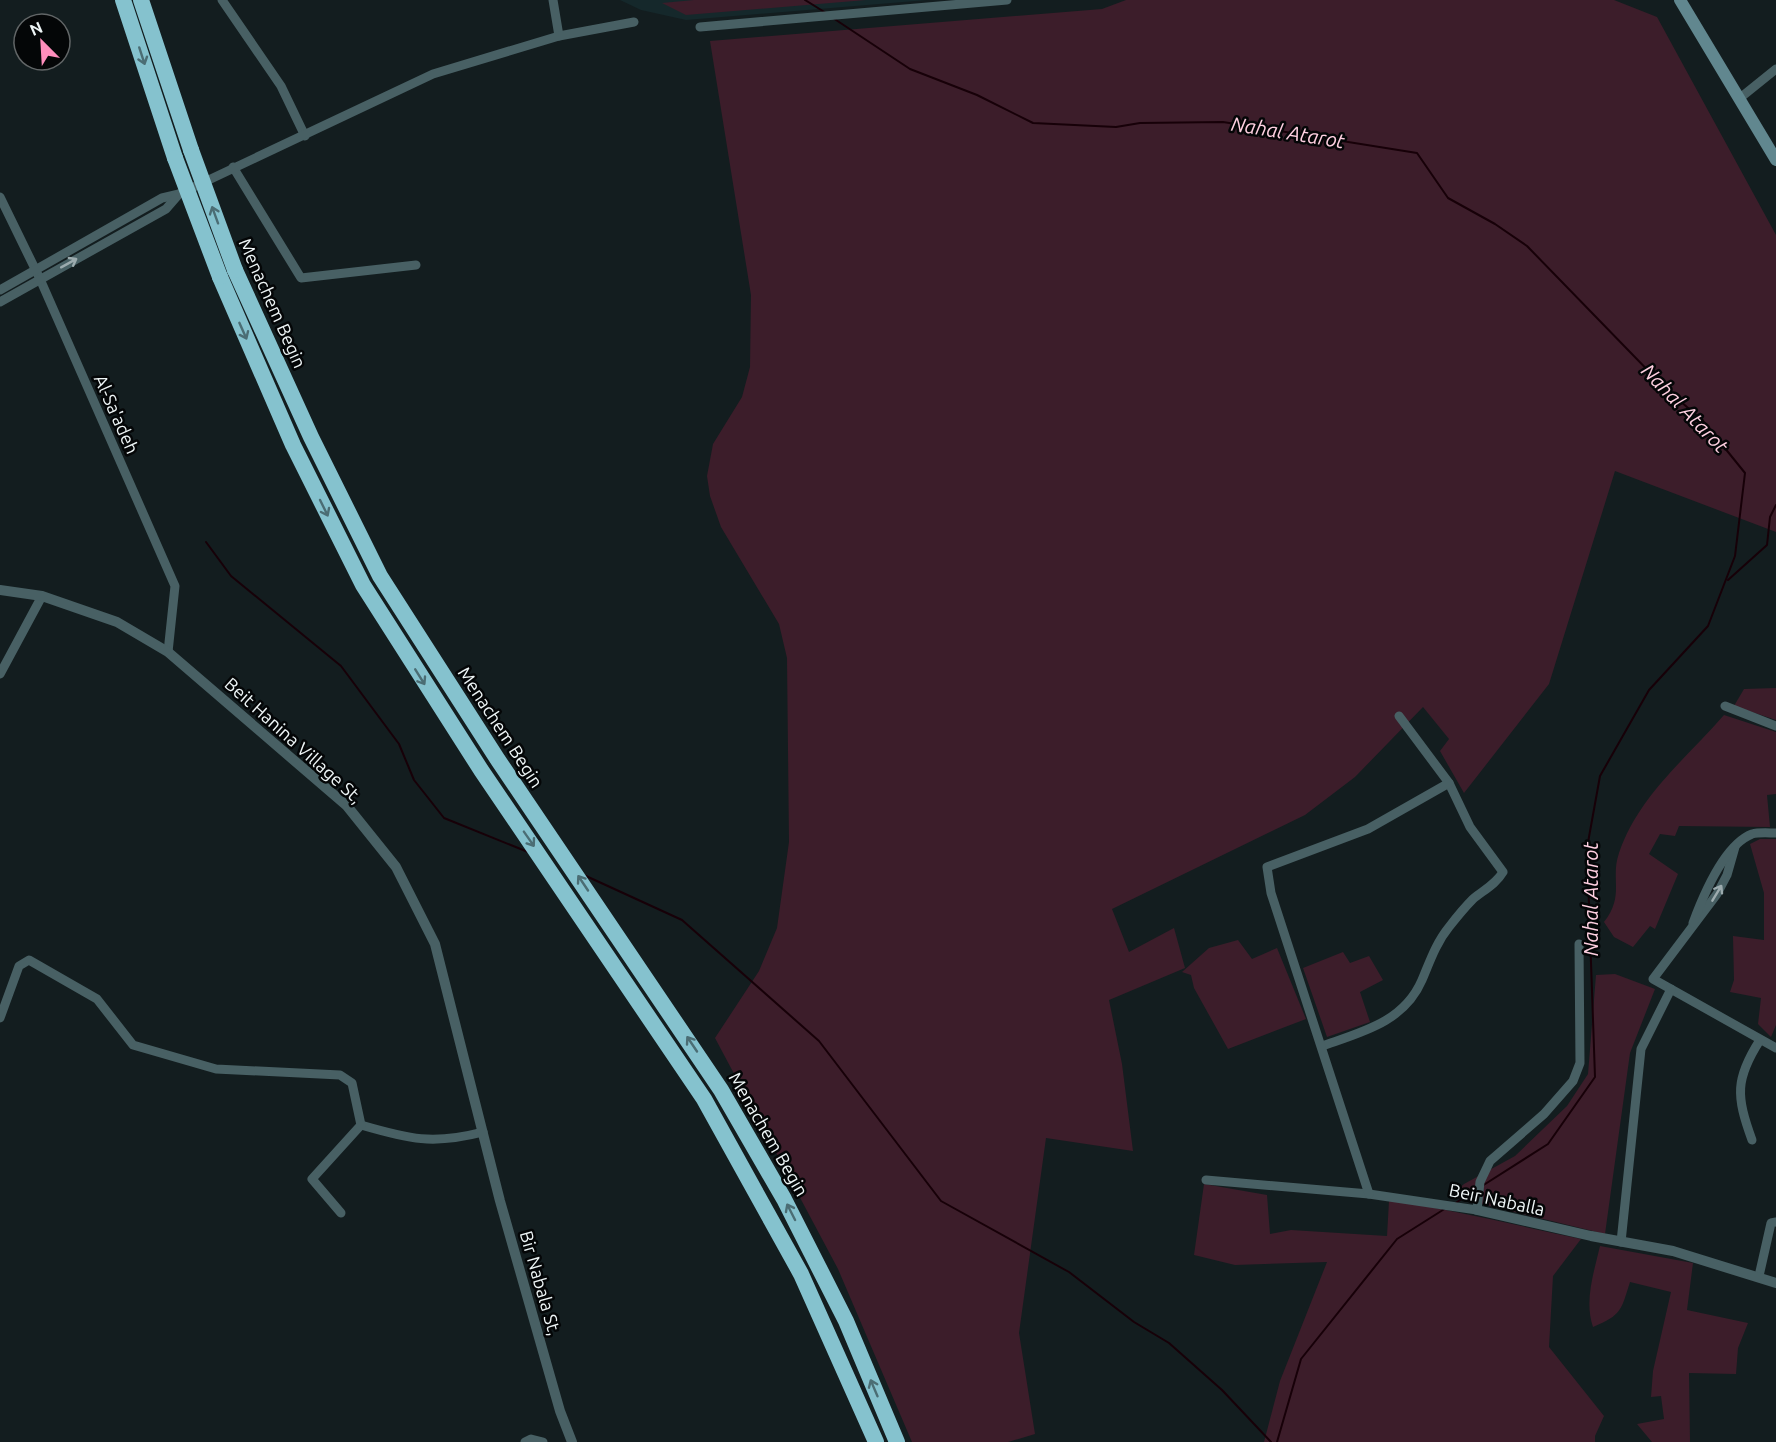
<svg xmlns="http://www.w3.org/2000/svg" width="1776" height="1442" font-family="Ubuntu,sans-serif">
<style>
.built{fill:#15282b}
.green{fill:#3c1d2a}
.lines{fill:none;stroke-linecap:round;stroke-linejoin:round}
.stream{stroke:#170008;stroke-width:2}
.minor{stroke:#486064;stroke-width:9}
.tertiary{stroke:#486064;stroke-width:10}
.secondary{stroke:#61878f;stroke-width:12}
.motorway{stroke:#85c2ce;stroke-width:16}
.motorway-bridge{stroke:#85c2ce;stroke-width:16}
.oneway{stroke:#4b6d74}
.oneway2{stroke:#9cabae}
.labels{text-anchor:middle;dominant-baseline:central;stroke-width:5;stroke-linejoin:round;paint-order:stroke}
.street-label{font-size:18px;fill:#eff6f7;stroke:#040607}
.water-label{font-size:20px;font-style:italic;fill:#ffd0e1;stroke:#040607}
</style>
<rect width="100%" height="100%" fill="#131d1f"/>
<!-- built -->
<path class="built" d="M620 0H927L686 20 641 10Z"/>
<!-- green -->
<g class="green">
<path d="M694 0H866L686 15 662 3Z"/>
<path d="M1126 0H1614L1657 17 1776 235V532L1615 471 1549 684 1464 793 1440 751 1449 739 1423 707 1355 777 1305 815 1112 909 1129 952 1174 928 1185 968 1109 1000 1122 1064 1133 1151 1046 1138 1019 1333 1035 1434 1008 1442H912L838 1269 715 1038 759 971 777 928 789 842 787 658 779 624 721 527 710 496 707 476 713 444 742 397 750 367 751 295 710 41 1102 9Z"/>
<path d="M1776 688V720L1734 706 1744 689Z"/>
<path d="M1724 715 1776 732V794L1767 795 1770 827 1679 826 1675 836 1660 834 1649 854 1678 874 1655 929 1650 926 1633 947 1614 937 1604 922C1625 895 1610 879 1619 853 1639 795 1686 759 1724 715Z"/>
<path d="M1760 839H1776V1025L1771 1037 1758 1024 1761 998 1730 992 1734 980 1733 936 1764 940V893L1750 844Z"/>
<path d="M1238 940 1252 959 1277 948 1306 1019 1228 1049 1194 988 1191 975 1182 972 1209 948Z"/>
<path d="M1343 952 1350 963 1369 956 1383 980 1360 992 1370 1022 1327 1037 1303 968Z"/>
<path d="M1615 974 1655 989 1630 1053 1605 1234 1450 1196 1464 1184 1515 1156 1567 1106 1588 1074 1596 975Z"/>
<path d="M1204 1184 1267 1195 1270 1234 1291 1230 1387 1236 1389 1201C1454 1209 1517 1226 1581 1239L1553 1276 1549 1347 1604 1416 1595 1436V1442H1264L1280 1381 1327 1262 1235 1265 1194 1255Z"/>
<path d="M1600 1246 1693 1263 1687 1310 1748 1323 1738 1348 1736 1374 1689 1373 1690 1442H1652L1637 1424 1664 1419 1661 1396 1651 1397 1653 1371 1671 1292 1630 1282C1621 1310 1622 1315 1593 1327 1584 1301 1594 1272 1600 1246Z"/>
</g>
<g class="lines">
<!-- stream -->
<g class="stream">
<path d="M805 0 826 13"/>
<path d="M833 18 910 69 977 95 1033 123 1116 127 1140 123 1223 122 1417 153 1448 198 1495 224 1527 246 1664 387 1703 421 1745 473 1735 556 1708 626 1649 690 1600 776 1587 848 1595 1077 1548 1144 1482 1186"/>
<path d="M206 542 231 576 341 666 399 744 414 780 444 818 528 852"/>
<path d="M1728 580 1767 545 1770 517 1776 505"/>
<path d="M586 876 682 920 819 1041 941 1201 1069 1272 1134 1322 1169 1343 1222 1390 1271 1442"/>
<path d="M1454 1204 1477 1189"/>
<path d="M1277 1442 1301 1359 1397 1239 1446 1208"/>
</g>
<!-- minor -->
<g class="minor">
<path d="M222 0 281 86 305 136"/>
<path d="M553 0 559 36"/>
<path d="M700 27 1007 0"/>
<path d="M1740 98 1776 69"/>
<path d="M233 167 301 278 416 265"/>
<path d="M0 197 40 279 175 586 168 652"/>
<path d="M0 290 162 198 179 194 433 74 559 36 634 22"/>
<path d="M0 302 166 209 179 194"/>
<path d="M0 674 42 596"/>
<path d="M1725 706 1776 726"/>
<path d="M1735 847 1727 875 1717 894 1653 979 1776 1048"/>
<path d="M1693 923C1703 896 1724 845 1752 834 1759 832 1769 833 1776 833"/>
<path d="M0 1018 19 966 29 960 97 999 133 1045 216 1069 340 1075 352 1083 361 1125C409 1139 433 1145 483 1132"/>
<path d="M1322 1046C1362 1032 1404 1022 1422 980 1430 961 1436 943 1449 927 1456 918 1465 907 1473 899 1484 890 1496 884 1503 872L1470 827 1449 783 1399 716"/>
<path d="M1752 1140C1736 1096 1735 1079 1760 1040"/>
<path d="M1206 1180 1369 1194 1477 1210 1480 1182 1490 1161 1544 1114 1573 1081 1580 1063 1579 944"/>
<path d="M1369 1194 1271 893 1267 867 1368 829 1449 783"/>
<path d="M341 1213 312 1179 361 1125"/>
<path d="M1621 1242 1641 1049 1671 989"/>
<path d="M1759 1276 1771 1223 1776 1222"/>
<path d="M525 1442 531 1439 543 1442"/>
</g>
<!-- tertiary -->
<g class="tertiary">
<path d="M0 590 42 596 117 622 168 652 347 806 396 867 435 944 500 1201 560 1411 572 1442"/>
<path d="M1477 1210 1591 1236 1673 1251 1776 1283"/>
</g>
<!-- secondary -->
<path class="secondary" d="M1680 0 1776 160"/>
<!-- motorway -->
<g class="motorway">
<path d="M123 0 175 158"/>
<path d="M141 0 191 150"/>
<path d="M235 270 311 437 380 576 498 760 721 1090 784 1199 846 1321 897 1442"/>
<path d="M220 277 293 445 363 585 481 770 704 1099 801 1274 876 1442"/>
</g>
<!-- motorway-bridge -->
<g class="motorway-bridge">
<path d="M191 150 235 270"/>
<path d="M175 158 220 277"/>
</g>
</g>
<!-- one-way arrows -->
<defs><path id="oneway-shaft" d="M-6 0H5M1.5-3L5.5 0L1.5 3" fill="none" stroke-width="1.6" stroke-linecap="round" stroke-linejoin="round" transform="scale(1.5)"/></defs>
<g class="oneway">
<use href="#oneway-shaft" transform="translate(142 56) rotate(72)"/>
<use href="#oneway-shaft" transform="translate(215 215) rotate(-110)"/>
<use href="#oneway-shaft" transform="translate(243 331) rotate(66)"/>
<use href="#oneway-shaft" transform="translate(324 508) rotate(64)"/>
<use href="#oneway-shaft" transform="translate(420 677) rotate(58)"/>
<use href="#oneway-shaft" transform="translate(529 839) rotate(55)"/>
<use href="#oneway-shaft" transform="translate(583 883) rotate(-124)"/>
<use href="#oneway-shaft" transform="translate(692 1044) rotate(-124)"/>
<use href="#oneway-shaft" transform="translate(791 1212) rotate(-117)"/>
<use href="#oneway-shaft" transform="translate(874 1388) rotate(-113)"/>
</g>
<g class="oneway2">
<use href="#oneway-shaft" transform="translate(69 263) rotate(-29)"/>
<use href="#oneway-shaft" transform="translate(1717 893) rotate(-59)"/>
</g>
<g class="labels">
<!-- street labels -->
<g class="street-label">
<text transform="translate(273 303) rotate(66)">Menachem Begin</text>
<text transform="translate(117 414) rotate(66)">Al-Sa'adeh</text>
<text transform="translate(501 727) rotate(57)">Menachem Begin</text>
<text transform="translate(294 740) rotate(42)">Beit Hanina Village St,</text>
<text transform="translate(769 1134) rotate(60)">Menachem Begin</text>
<text transform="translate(1497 1199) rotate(12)">Beir Naballa</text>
<text transform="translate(541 1283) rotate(74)">Bir Nabala St,</text>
</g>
<!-- water labels -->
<g class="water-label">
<text transform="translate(1288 132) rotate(9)">Nahal Atarot</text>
<text transform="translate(1685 408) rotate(46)">Nahal Atarot</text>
<text transform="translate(1590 899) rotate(-90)">Nahal Atarot</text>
</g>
</g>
<!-- north arrow -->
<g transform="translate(42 42) rotate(336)"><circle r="28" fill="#040607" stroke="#626667" stroke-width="1.5"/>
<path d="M0-4.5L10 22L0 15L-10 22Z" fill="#fe8ebc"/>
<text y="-9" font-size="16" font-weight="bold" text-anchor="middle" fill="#eff6f7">N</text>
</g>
</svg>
